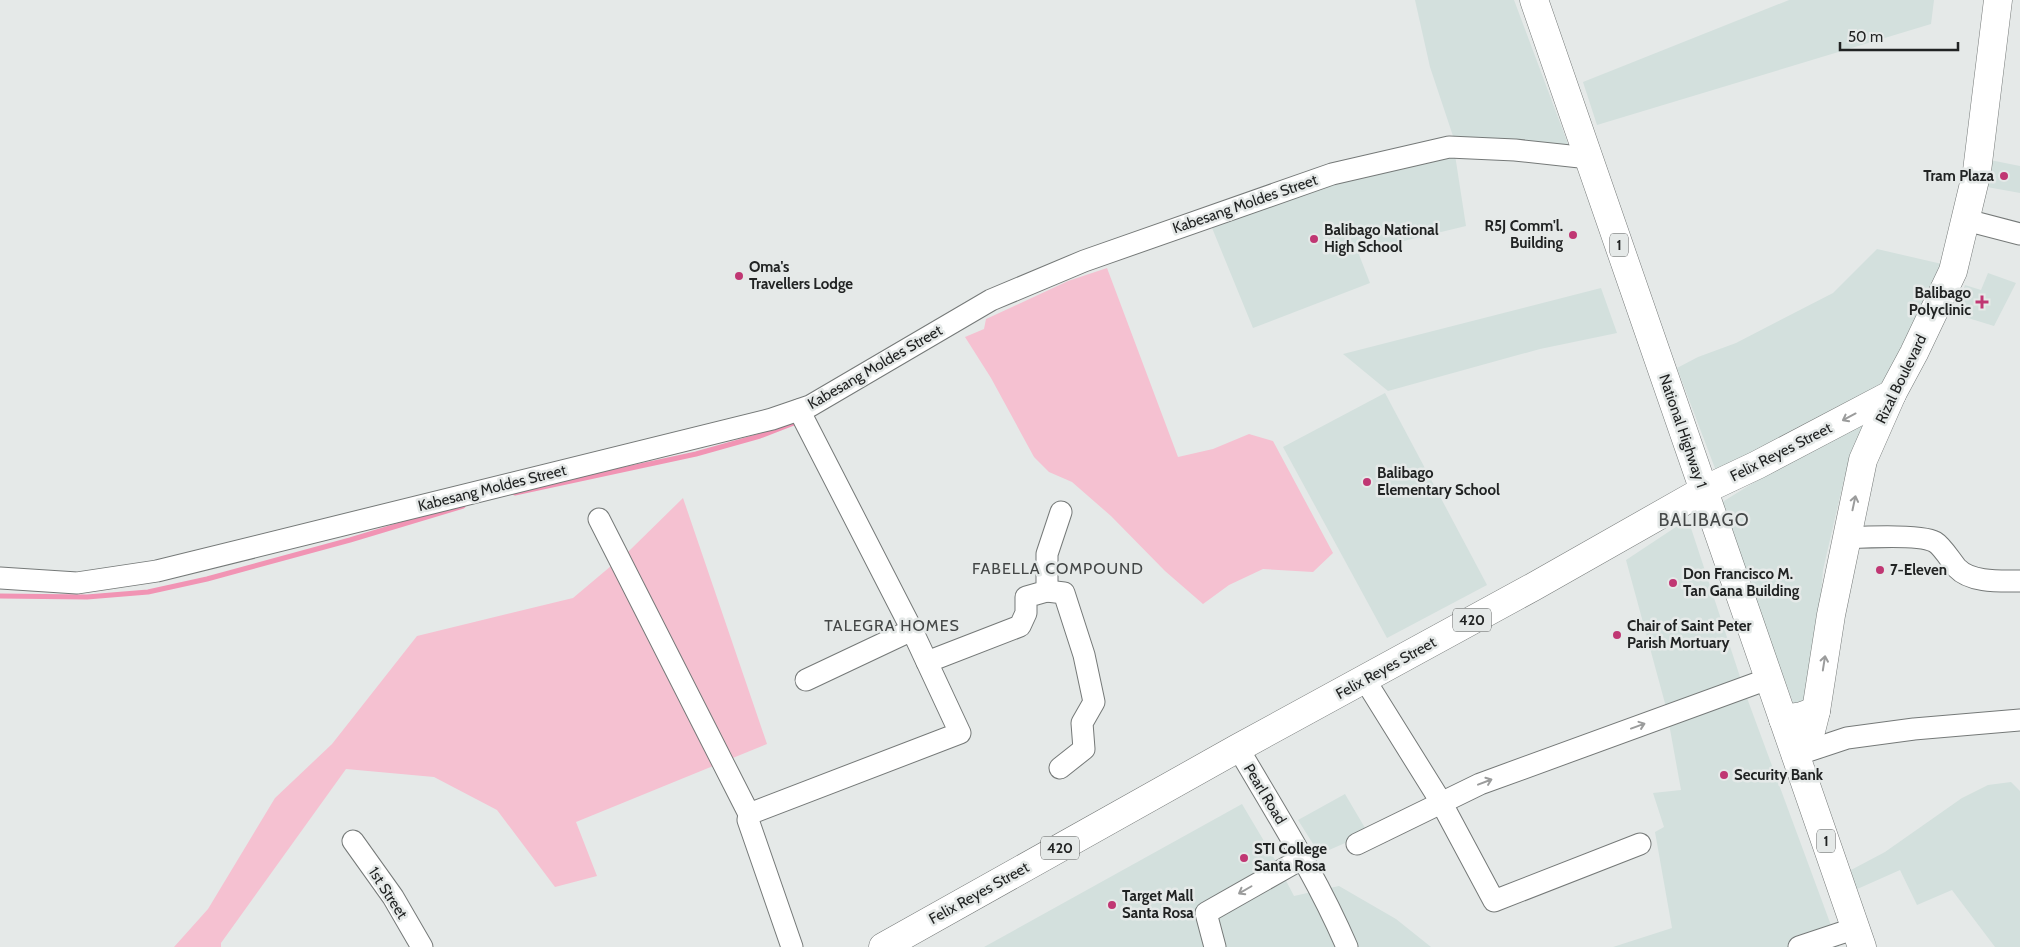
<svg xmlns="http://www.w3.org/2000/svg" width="2020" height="947" font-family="Cabin,sans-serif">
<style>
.built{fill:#d3e0dd}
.green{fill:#f5c1d1}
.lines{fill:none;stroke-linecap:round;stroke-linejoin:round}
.stream{stroke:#f194b4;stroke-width:5}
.minor-casing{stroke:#757978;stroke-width:23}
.major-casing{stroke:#757978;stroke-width:29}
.highway-casing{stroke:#757978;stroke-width:29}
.minor{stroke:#fff;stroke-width:21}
.major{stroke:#fff;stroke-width:28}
.highway{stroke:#fff;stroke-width:28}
.oneway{stroke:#9b9c9c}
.poi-dot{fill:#c03773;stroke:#e5e9e8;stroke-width:2}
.labels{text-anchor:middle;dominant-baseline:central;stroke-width:5;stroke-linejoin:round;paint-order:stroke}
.shield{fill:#e5e9e8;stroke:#5c5e5e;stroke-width:1}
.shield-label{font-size:14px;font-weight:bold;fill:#212323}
.poi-label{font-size:15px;font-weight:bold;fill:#212323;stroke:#e5e9e8;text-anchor:start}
.street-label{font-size:15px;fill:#212323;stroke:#e5e9e8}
.neighbourhood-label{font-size:16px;letter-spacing:1px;fill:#444747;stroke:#e5e9e8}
.quarter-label{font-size:18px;letter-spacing:1px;fill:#444747;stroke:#e5e9e8}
</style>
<rect width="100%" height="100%" fill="#e5e9e8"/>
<!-- built -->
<g class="built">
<path d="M1415 0H1514L1571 152 1454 139 1430 67Z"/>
<path d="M1789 0H1934L1931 24 1597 125 1583 82Z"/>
<path d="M1455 155 1466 226 1358 252 1370 283 1253 328 1210 223 1312 186Z"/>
<path d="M1990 160 2020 166V193L1987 187Z"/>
<path d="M1877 249 1942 264 1889 389 1716 471 1677 368 1698 357 1736 343 1833 293Z"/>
<path d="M1988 273 2016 283 1994 326 1955 314 1965 285 1981 290Z"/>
<path d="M1601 288 1617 333 1540 349 1388 391 1343 354Z"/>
<path d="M1385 393 1487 585 1387 638 1283 447Z"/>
<path d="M1851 423 1868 425 1845 475 1823 570 1818 629 1805 707 1794 705 1719 504Z"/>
<path d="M1688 519 1747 698 1839 947H1613L1672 928 1655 832 1664 827 1653 793 1681 790 1666 707 1626 560Z"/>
<path d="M2011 782 2020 791V947H1995L1952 890 1917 905 1900 870 1855 890 1851 870 1885 852 1962 798 1988 785Z"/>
<path d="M1345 794 1368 833 1281 871 1294 896 1339 886 1396 919 1431 947H984L1242 804 1277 863 1315 847 1298 820Z"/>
</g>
<!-- green -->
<g class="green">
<path d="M1107 268 1178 457 1213 449 1249 434 1273 441 1333 553 1313 572 1263 569 1229 585 1203 604 1165 571 1111 516 1072 482 1049 472 1034 457 991 378 965 337 984 329 986 319 997 314 1068 281Z"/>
<path d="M683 498 767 744 576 822 597 876 555 887 497 810 434 777 346 769 221 943V947H174L208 909 275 798 332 744 417 636 573 598 630 550Z"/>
</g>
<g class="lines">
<!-- stream -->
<g class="stream">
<path d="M515 493 696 454 760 436 799 421"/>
<path d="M0 596 87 597 148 592 207 579 350 540 463 506"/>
</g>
<!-- minor casing -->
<g class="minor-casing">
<g id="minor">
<path d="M1966 220 2020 234"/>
<path d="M599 519 749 814"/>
<path d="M1846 538C1864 537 1921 534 1935 542 1942 546 1951 561 1957 568 1971 583 2001 581 2020 581"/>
<path d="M0 578 77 583 157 571 772 419 810 406 991 300 1084 261 1332 174 1449 147 1515 150 1589 158"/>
<path d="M1047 591 1064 593 1084 655 1094 702 1082 723 1084 749 1060 768"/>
<path d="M927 662 1020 626 1026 613V597L1047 591V554L1061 512"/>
<path d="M806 680 912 630"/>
<path d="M1365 680 1441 802 1494 901 1640 844"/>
<path d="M1238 748C1276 813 1317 877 1347 947"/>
<path d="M1796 755 1847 738 1914 729 2020 720"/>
<path d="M353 841 393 897 422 947"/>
<path d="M1357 844 1480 784 1768 679"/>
<path d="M792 947 748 820 749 814 960 733 912 630 799 410"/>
<path d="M1215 947 1206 913 1303 858"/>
<path d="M1799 947 1856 928"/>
</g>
</g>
<!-- major casing -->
<g class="major-casing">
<g id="major">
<path d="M1796 755 1811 731 1816 711 1831 615 1863 460 1892 394 1914 353 1953 271 1977 171 1998 0"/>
<path d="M883 947 1238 748 1533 587 1704 490 1757 465 1892 394"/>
</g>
</g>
<!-- highway casing -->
<g class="highway-casing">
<g id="highway">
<path d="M1534 0 1862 947"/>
<path d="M1783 719 1802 716 1816 711"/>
</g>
</g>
<!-- minor -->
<use href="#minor" class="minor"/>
<!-- major -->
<use href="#major" class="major"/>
<!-- highway -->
<use href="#highway" class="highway"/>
</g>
<!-- one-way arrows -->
<defs><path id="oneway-shaft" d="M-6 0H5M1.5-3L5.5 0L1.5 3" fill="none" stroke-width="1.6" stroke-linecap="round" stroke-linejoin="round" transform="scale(1.25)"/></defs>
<g class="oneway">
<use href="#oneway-shaft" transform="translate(1849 417) rotate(152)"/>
<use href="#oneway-shaft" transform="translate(1854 503) rotate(-78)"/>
<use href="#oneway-shaft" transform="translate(1824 663) rotate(-81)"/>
<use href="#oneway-shaft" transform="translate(1638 726) rotate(-20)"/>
<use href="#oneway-shaft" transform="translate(1485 782) rotate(-21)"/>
<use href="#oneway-shaft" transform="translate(1245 890) rotate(150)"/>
</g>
<!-- markers -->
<g class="poi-dot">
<circle cx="2004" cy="176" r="5"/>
<circle cx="1573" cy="235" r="5"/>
<circle cx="1314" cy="239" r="5"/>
<circle cx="739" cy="276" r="5"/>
<path d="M1979.5 294.5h5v5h5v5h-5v5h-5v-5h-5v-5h5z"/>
<circle cx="1367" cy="482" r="5"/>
<circle cx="1880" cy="570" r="5"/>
<circle cx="1673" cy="583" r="5"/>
<circle cx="1617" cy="635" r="5"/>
<circle cx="1724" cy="775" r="5"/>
<circle cx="1244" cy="858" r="5"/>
<circle cx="1112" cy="905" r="5"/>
</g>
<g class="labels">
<!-- shield labels -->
<g class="shield">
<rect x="1610" y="233.5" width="18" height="23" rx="4"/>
<rect x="1453" y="608.5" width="38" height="23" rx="4"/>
<rect x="1817" y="829.5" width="18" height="23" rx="4"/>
<rect x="1041" y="836.5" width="38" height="23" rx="4"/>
</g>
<g class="shield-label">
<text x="1619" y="245">1</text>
<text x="1472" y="620">420</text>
<text x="1826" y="841">1</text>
<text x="1060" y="848">420</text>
</g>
<!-- poi labels -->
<g class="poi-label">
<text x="1994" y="176" text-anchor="end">Tram Plaza</text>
<text x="1563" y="226" text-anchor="end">R5J Comm'l.<tspan x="1563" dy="17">Building</tspan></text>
<text x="1324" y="230">Balibago National<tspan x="1324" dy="17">High School</tspan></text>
<text x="749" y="267">Oma's<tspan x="749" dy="17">Travellers Lodge</tspan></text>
<text x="1971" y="293" text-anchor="end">Balibago<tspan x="1971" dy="17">Polyclinic</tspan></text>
<text x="1377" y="473">Balibago<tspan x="1377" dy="17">Elementary School</tspan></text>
<text x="1890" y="570">7-Eleven</text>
<text x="1683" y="574">Don Francisco M.<tspan x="1683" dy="17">Tan Gana Building</tspan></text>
<text x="1627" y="626">Chair of Saint Peter<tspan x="1627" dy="17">Parish Mortuary</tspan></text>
<text x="1734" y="775">Security Bank</text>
<text x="1254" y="849">STI College<tspan x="1254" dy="17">Santa Rosa</tspan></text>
<text x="1122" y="896">Target Mall<tspan x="1122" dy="17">Santa Rosa</tspan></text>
</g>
<!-- street labels -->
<g class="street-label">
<text transform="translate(1245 204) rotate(-19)">Kabesang Moldes Street</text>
<text transform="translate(875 367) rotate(-30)">Kabesang Moldes Street</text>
<text transform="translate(1901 379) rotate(-64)">Rizal Boulevard</text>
<text transform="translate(1683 431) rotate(71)">National Highway 1</text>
<text transform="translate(1781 452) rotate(-27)">Felix Reyes Street</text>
<text transform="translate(492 488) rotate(-14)">Kabesang Moldes Street</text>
<text transform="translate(1386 668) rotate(-29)">Felix Reyes Street</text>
<text transform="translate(1265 794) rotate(59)">Pearl Road</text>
<text transform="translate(388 893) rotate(57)">1st Street</text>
<text transform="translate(979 893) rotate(-29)">Felix Reyes Street</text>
</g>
<!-- neighbourhood labels -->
<g class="neighbourhood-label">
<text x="1058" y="568">FABELLA COMPOUND</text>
<text x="892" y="625">TALEGRA HOMES</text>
</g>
<!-- quarter labels -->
<g class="quarter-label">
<text x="1704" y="520">BALIBAGO</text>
</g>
</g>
<!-- scale -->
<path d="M1840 42v8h118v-8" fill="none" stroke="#212323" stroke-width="2.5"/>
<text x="1848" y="42" font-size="15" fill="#212323" stroke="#e5e9e8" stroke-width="4" paint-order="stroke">50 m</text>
</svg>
